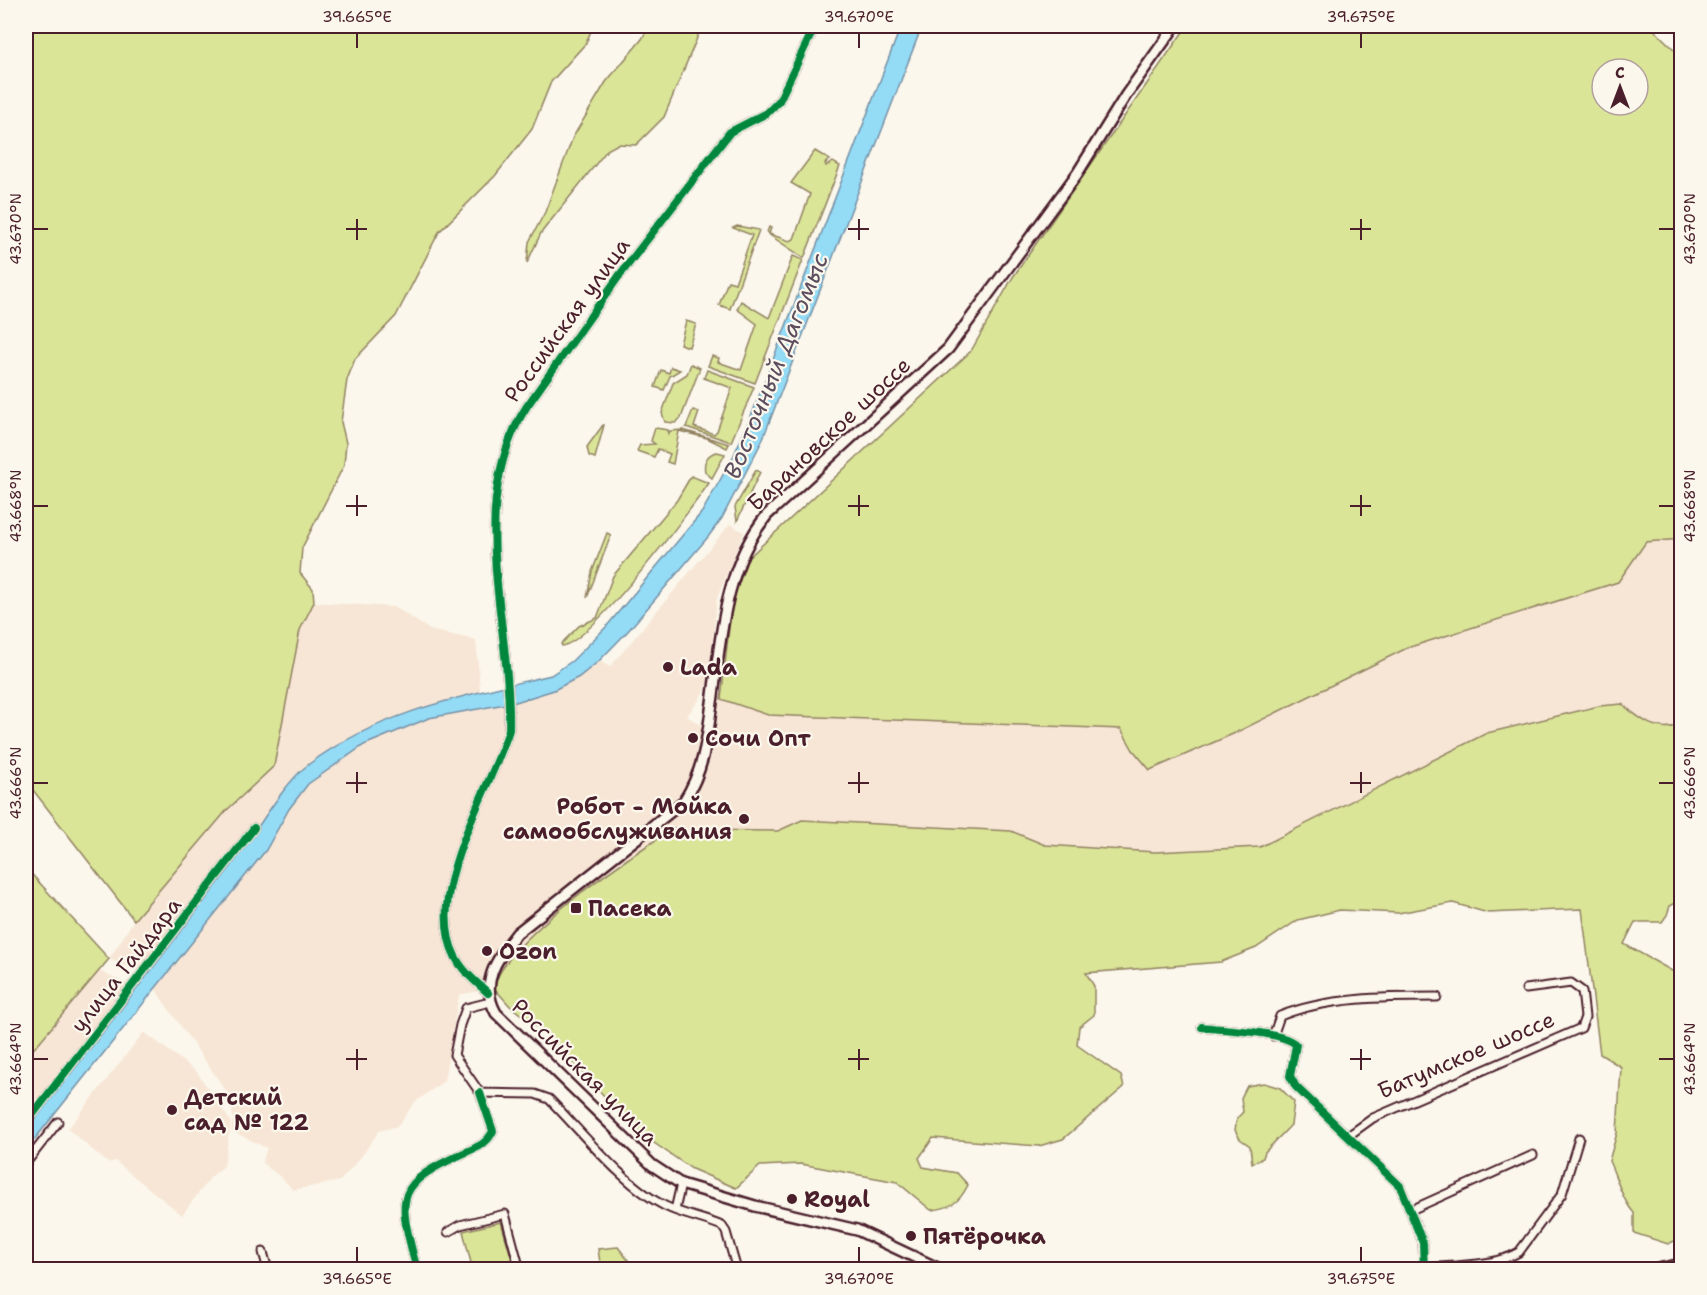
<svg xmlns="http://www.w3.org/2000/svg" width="1707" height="1295" font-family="'Shantell Sans',sans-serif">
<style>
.built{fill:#f7e6d5}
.green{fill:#dae598;stroke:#928262;stroke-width:1.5;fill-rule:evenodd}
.water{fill:#94dbf6;stroke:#7690a5;stroke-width:1.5}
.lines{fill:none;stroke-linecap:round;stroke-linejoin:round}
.street-casing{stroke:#4a1f2b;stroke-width:11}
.secondary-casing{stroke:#4a1f2b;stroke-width:14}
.highway-casing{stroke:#4a1f2b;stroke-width:16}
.street{stroke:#fbf7ec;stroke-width:7}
.secondary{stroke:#fbf7ec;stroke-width:9}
.highway{stroke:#fae180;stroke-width:12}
.cycleway-casing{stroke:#fbf7ec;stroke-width:11}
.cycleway{stroke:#00873e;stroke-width:8}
.ticks{fill:none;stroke:#4a1f2b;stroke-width:2}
.poi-dot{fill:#4a1f2b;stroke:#fbf7ec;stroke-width:2}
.labels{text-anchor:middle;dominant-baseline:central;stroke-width:4.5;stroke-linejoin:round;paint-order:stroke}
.street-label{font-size:22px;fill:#4a1f2b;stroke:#fbf7ec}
.poi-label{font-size:22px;font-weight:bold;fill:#4a1f2b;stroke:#fbf7ec;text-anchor:start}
.water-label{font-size:24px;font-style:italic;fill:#5c4e5e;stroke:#fbf7ec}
.neatline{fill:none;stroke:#4a1f2b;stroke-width:2}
.ticks-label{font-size:15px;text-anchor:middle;fill:#4a1f2b}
</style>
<rect width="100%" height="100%" fill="#fbf7ec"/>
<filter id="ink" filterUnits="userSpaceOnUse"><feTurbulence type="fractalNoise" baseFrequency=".0167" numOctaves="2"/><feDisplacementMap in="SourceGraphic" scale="12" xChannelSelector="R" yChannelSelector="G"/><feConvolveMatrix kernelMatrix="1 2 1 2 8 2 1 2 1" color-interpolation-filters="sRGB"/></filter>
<g filter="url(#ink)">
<!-- built -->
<g class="built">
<path d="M730 524 744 532 717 598 708 682 699 700 687 716 704 727 721 699 768 715 1121 729 1133 750 1151 770 1233 734 1407 648 1618 582 1646 542 1681 539V724L1671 729 1644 723 1622 704 1599 706 1487 733 1260 847 1155 852 1045 845 1011 831 802 820 778 831 700 830 688 835 679 829 616 865 541 927 514 954 495 981 494 988 459 995 444 1081 414 1103 398 1126 379 1131 361 1157 340 1181 293 1190 283 1179 262 1163 267 1148 231 1131 233 1119 229 1095 161 998 148 975 109 959 134 920 227 810 274 766 300 630 314 602 395 607 430 630 476 640 481 702H518L554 690 579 677 599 661 610 667Z"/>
<path d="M99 971 134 987 26 1121V1058Z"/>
<path d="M144 1032 197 1072 231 1122 224 1166 210 1178 182 1215 115 1161 108 1163 68 1129Z"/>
</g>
<!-- green -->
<g class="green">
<path d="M26 26H593L586 43 551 82 532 129 495 176 439 232 396 316 355 359 347 380 341 422 346 443 344 465 302 548 300 573 313 589 314 602 300 630 274 766 227 810 134 920 26 781Z"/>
<path d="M649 26H702L664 117 636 145 618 144 607 150 541 233 527 263 529 242 545 212 573 137 606 82 642 39Z"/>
<path d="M1187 26H1650L1681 56V539L1646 542 1618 582 1407 648 1233 734 1150 770 1133 750 1121 729 768 715 721 699 732 602 748 558 971 351 1013 277ZM1602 69H1638V105H1602Z"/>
<path d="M815 151 830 160 825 163 826 166 833 162 840 166 804 258 771 236 767 232 769 227 771 228 769 234 790 241 794 239 810 194 791 183Z"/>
<path d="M737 226 759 230 730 309 719 305 728 281 735 283 752 235 733 228Z"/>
<path d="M793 256 803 260 755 383 708 366 712 356 719 358 718 362 741 370 757 324 737 309 741 301 769 318Z"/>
<path d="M686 321 696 324 689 347 680 344Z"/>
<path d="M691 364 700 368 681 418 675 423 665 422 662 413 673 383 687 374Z"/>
<path d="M671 367 680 370 670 376 664 390 655 387 661 370 669 373Z"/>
<path d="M707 370 754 387 731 442 686 427 693 410 699 412 694 427 714 434 717 431 732 388 704 378Z"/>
<path d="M603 425H604L595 458 589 456 587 447Z"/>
<path d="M655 428 668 430V435L670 431 683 430 729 444 727 448 707 438 679 431 673 464 667 462 670 454 658 449 654 457 637 451 640 445 655 444 651 441Z"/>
<path d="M717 452 725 454 712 478 705 472C703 462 707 454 717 452Z"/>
<path d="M756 470 760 472 737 521 735 507Z"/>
<path d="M691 476 709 483C690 511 590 643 562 646L561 644 579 626 597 618 613 576 677 500Z"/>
<path d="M607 533 611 535 587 598 592 572Z"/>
<path d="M1622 704C1640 719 1658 735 1681 724V900L1670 906 1667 915 1662 922H1635L1624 944 1681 976V1238L1668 1244 1634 1233V1213C1622 1200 1617 1178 1609 1161L1617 1133 1621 1067 1600 1054 1582 909 1488 913 1453 903 1398 913 1340 910 1298 920 1256 948 1221 962 1086 973 1094 986V1015L1079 1027 1077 1045 1121 1076 1124 1087 1063 1139 1039 1146 933 1138 919 1158 923 1167 957 1173 968 1185C959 1203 951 1208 931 1210L897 1182 801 1164 760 1166 736 1188 692 1169 638 1132 546 1034 510 1006 494 988C503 940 632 855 674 828L688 835 699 830 778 831 802 820 1011 831 1045 845 1155 852 1260 847 1487 733 1599 706Z"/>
<path d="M26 868 109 959 26 1058Z"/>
<path d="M1264 1083 1280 1088 1294 1102 1291 1125 1265 1152 1263 1158 1252 1163 1250 1146 1240 1139 1235 1130 1237 1118 1243 1112 1241 1098 1247 1086Z"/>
<path d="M501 1222 512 1260 472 1267 463 1231Z"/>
<path d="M618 1247 635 1269H601L598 1249Z"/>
</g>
<!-- water -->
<path class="water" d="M901 26H922L762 441 722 518 708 537 628 631 599 661 579 677 554 690 516 702 429 718 364 745 308 784 289 809 266 850 26 1150V1131C95 1043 164 954 232 865 253 837 283 783 309 764 380 711 467 695 551 675L572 661 606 627 702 512 733 457 754 409Z"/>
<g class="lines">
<!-- street casing -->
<g class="street-casing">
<g id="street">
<path d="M488 993C476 982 462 971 455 956 423 892 490 791 509 730 512 623 464 503 527 406L619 276 730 132 767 113 779 101 815 26"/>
<path d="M490 1002 466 1008 460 1025 454 1055 480 1093 535 1094 549 1099C581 1131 625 1187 665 1206 683 1215 703 1218 722 1226L726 1232 737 1270"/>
<path d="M1202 1027C1222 1030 1284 1031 1296 1045L1290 1076 1296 1087 1400 1186 1423 1243 1424 1270"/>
<path d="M1273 1036 1280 1016C1327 997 1387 997 1437 997"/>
<path d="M26 1123 254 828"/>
<path d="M1348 1136 1373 1118 1581 1028 1585 1017 1582 991 1571 983 1526 989"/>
<path d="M26 1163 58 1122"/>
<path d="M675 1210 681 1184"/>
<path d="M1411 1210 1533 1155"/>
<path d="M448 1232 460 1225 505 1214 520 1270"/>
<path d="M263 1252 268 1270"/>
<path d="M1424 1268C1453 1265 1494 1267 1519 1252L1562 1194 1579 1138"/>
<path d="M417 1270C399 1199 390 1186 464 1153 477 1147 487 1144 493 1131L480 1093"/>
</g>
</g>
<!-- secondary casing -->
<g class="secondary-casing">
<path id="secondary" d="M942 1270 857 1230 755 1206 681 1184 652 1165 496 1013C479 983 497 958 517 933L684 801C702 773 707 743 711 710 721 642 722 571 767 515L948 349 1077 174 1126 95 1175 26"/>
</g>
<!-- highway casing -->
<g class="highway-casing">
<path id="highway" d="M1658 1270 1682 1265"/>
</g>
<!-- street -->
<use href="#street" class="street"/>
<!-- secondary -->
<use href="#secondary" class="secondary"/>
<!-- highway -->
<use href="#highway" class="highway"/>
<!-- cycleway casing -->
<g class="cycleway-casing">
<g id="cycleway">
<path d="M488 993C476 982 462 971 455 956 423 892 490 791 509 730 512 623 464 503 527 406L619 276 730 132 767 113 779 101 815 26"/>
<path d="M1202 1027C1222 1030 1284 1031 1296 1045L1290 1076 1296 1087 1400 1186 1423 1243 1424 1270"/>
<path d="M26 1123 254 828"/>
<path d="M417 1270C399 1199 390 1186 464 1153 477 1147 487 1144 493 1131L480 1093"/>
</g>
</g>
<!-- cycleway -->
<use href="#cycleway" class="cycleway"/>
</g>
</g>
<!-- ticks -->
<path class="ticks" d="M357 33V48M859 33V48M1361 33V48M357 219V240M859 219V240M1361 219V240M33 229H48M346 229H367M848 229H869M1350 229H1371M1659 229H1674M357 495V516M859 495V516M1361 495V516M33 506H48M346 506H367M848 506H869M1350 506H1371M1659 506H1674M357 772V793M859 772V793M1361 772V793M33 783H48M346 783H367M848 783H869M1350 783H1371M1659 783H1674M357 1049V1070M859 1049V1070M1361 1049V1070M33 1059H48M346 1059H367M848 1059H869M1350 1059H1371M1659 1059H1674M357 1247V1262M859 1247V1262M1361 1247V1262"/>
<!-- markers -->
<g class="poi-dot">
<circle cx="668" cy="667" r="6"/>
<circle cx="693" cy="738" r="6"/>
<circle cx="744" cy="819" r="6"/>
<rect x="570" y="902" width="12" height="12" rx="3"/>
<circle cx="487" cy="951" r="6"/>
<circle cx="172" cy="1110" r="6"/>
<circle cx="792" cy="1199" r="6"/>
<circle cx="911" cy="1236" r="6"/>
</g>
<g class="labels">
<!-- street labels -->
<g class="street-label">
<text transform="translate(567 320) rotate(-54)">Российская улица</text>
<text transform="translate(829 434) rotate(-43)">Барановское шоссе</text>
<text transform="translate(126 965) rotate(-52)">улица Гайдара</text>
<text transform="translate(1466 1055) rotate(-23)">Батумское шоссе</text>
<text transform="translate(585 1072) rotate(45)">Российская улица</text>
</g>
<!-- poi labels -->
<g class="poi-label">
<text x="680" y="667">Lada</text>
<text x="705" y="738">Сочи Опт</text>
<text x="732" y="806" text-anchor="end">Робот - Мойка<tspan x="732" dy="25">самообслуживания</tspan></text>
<text x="588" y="908">Пасека</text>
<text x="499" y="951">Ozon</text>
<text x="184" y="1097">Детский<tspan x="184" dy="25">сад № 122</tspan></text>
<text x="804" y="1199">Royal</text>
<text x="923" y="1236">Пятёрочка</text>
</g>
<!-- water labels -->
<g class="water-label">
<text transform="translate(776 366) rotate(-68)">Восточный Дагомыс</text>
</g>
</g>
<!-- margin -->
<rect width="1707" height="1295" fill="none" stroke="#fbf7ec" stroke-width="66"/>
<!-- north arrow -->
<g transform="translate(1620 87)"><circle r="28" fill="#fbf7ec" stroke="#b4a19f" stroke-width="1.5"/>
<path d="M0-4.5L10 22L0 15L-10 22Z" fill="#4a1f2b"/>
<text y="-9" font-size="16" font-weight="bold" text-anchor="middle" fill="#4a1f2b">С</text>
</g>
<rect x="33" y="33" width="1641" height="1229" class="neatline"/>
<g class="ticks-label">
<text x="357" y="22">39.665°E</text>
<text x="859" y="22">39.670°E</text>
<text x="1361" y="22">39.675°E</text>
<text transform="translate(16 229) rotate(-90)" y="5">43.670°N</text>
<text transform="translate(1690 229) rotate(-90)" y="5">43.670°N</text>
<text transform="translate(16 506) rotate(-90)" y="5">43.668°N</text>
<text transform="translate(1690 506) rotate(-90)" y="5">43.668°N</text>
<text transform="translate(16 783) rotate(-90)" y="5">43.666°N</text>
<text transform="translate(1690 783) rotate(-90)" y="5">43.666°N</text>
<text transform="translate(16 1059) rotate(-90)" y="5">43.664°N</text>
<text transform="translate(1690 1059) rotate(-90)" y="5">43.664°N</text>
<text x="357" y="1284">39.665°E</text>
<text x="859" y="1284">39.670°E</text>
<text x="1361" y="1284">39.675°E</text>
</g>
</svg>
